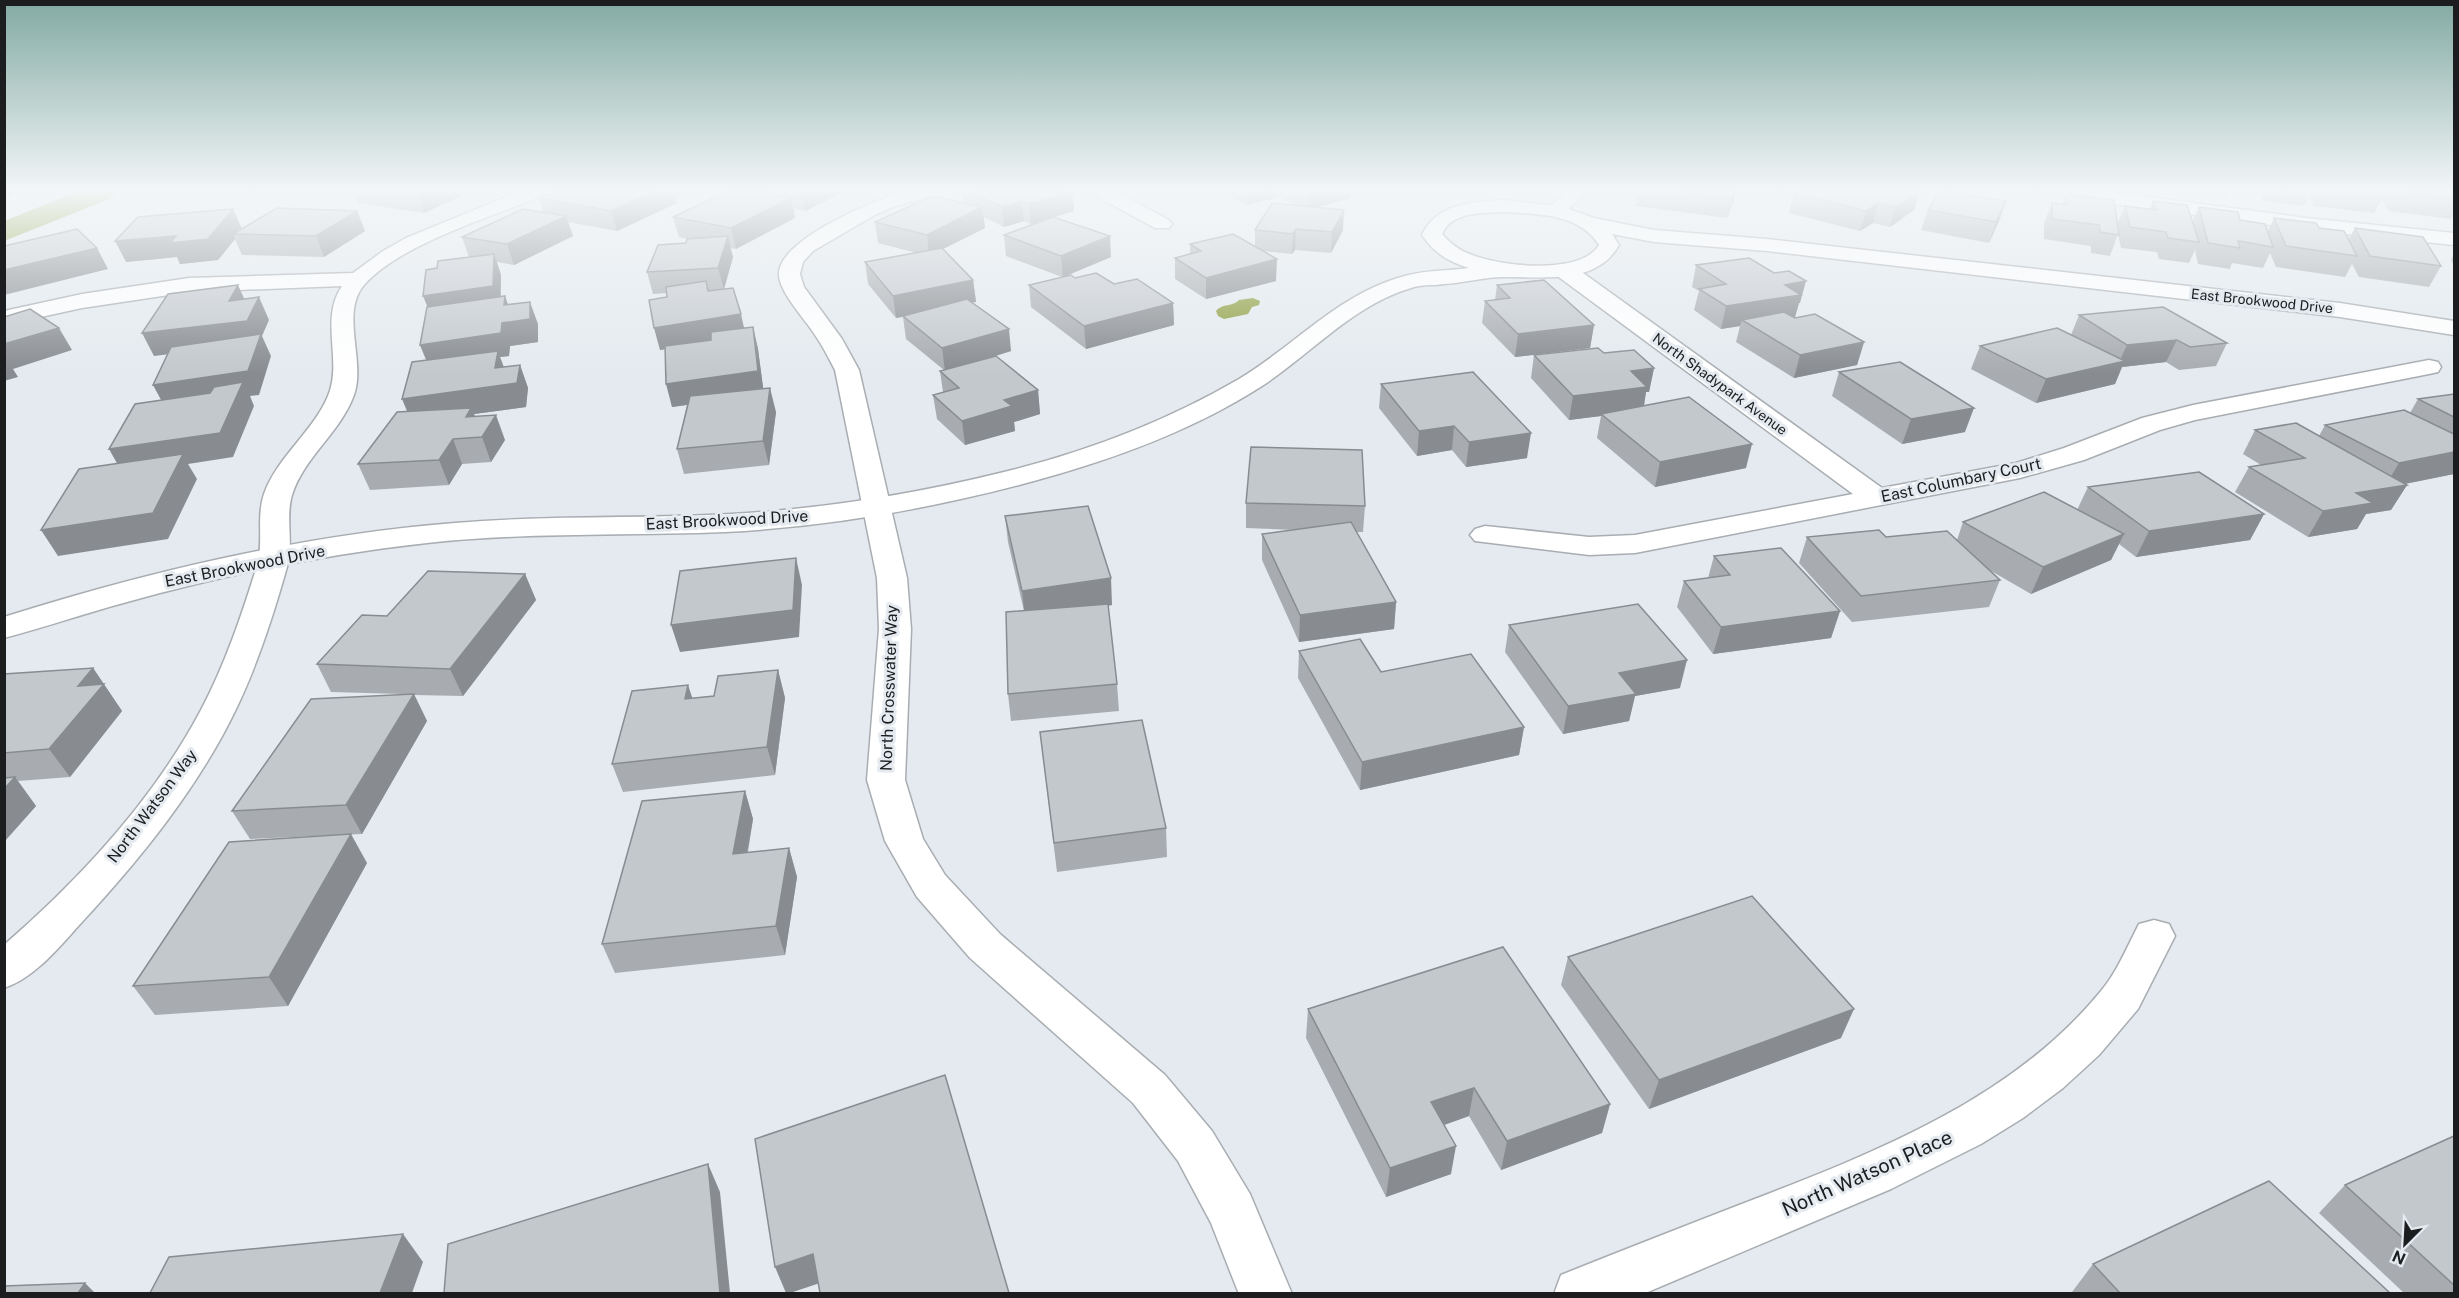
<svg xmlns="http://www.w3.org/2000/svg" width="2459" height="1298" font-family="'Public Sans',sans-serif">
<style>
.water{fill:#899b38}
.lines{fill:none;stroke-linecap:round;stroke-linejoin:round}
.canal{fill:#899b38;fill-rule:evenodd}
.minor-casing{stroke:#a8adb2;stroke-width:3}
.tertiary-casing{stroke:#a8adb2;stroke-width:3}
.minor{fill:#fff;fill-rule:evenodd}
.tertiary{fill:#fff;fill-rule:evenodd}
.wall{fill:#a8acb0}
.shaded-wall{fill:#888c90}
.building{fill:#c3c8cd;stroke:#888c90;stroke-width:1.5}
.labels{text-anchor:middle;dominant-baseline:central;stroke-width:6;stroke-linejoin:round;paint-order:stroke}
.far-street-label{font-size:14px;fill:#1b1d1f;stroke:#e4eaef}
.street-label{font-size:16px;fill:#1b1d1f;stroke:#e4eaef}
.near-street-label{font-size:20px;fill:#1b1d1f;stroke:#e4eaef}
</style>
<rect width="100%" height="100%" fill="#e4eaef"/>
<!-- water -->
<path class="water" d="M1253 298 1260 301 1259 305 1252 307 1248 314 1224 319 1218 316 1216 311C1222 303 1233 307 1239 300Z"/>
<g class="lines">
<!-- canal -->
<path class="canal" d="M77 192H116L112 198 4 241V221Z"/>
<!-- minor casing -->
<g class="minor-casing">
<g id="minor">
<path d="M518 192H544L542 196C491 217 400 244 364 285 340 313 366 362 354 395 340 433 304 457 292 495 285 518 294 543 287 567 274 613 258 663 237 707 199 787 141 858 82 922 60 946 35 978 4 988V945C80 879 154 799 201 710 225 665 242 614 257 566 264 543 256 517 264 494 277 457 313 432 328 396 343 360 319 320 342 286L189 292 82 308 4 325V311L82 294 189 278 353 273 383 251 406 238Z"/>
<path d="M902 192H933L931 196 895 206 873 216 813 251 803 262 800 274 804 287 842 339 859 370 907 578 911 629 905 780 923 839 945 875 1000 934 1165 1075 1212 1131 1250 1194 1292 1294H1239L1211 1223 1178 1161 1133 1103 970 958 917 897 885 841 867 780 879 629 877 578 835 370C829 359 824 348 817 338 807 321 781 295 779 276 775 241 875 200 902 192Z"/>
<path d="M1094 192H1117L1169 220 1172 224 1169 228H1155L1096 196Z"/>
<path d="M1566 192H1587L1562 215H1548L1545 211Z"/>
<path d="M2059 192H2111L2306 218 2454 233V245L2306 230 2068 198 2061 196Z"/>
<path d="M1564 264 1572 265 1882 488 2016 463 2064 448 2142 418 2193 405 2429 360 2438 362 2441 367 2438 372 2429 374 2195 420 2160 430 2084 460 2020 478 1635 553 1589 555 1475 541 1470 535 1475 529 1485 526 1589 537 1635 535 1853 494 1556 275 1553 270 1556 265Z"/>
<path d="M2154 920 2169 924 2175 936 2138 1009 2099 1055 2063 1088 2023 1118 1981 1144 1891 1189 1643 1294H1554L1561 1275C1623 1250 1685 1226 1747 1202 1874 1153 2012 1100 2101 991 2117 972 2127 947 2139 924Z"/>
</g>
</g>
<!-- tertiary casing -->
<g class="tertiary-casing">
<path id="tertiary" d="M1504 200 1563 207 1594 218 1654 230 1767 239 2340 303 2454 321V335L2340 317 1767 251 1654 242 1612 234 1619 245C1596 286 1543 276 1503 277 1484 277 1464 283 1444 284 1433 286 1422 284 1411 288 1353 305 1311 354 1262 386 1189 433 1103 463 1019 485 923 510 824 527 725 532 626 536 526 532 427 543 326 554 225 575 127 602 86 613 46 627 4 638V617C150 571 303 535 455 523 547 515 639 519 731 514 823 509 915 494 1004 472 1086 452 1167 421 1239 379 1294 346 1338 295 1401 277 1423 270 1447 271 1469 268 1449 262 1434 253 1422 235 1437 203 1472 202 1504 200ZM1504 212C1537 214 1579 213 1599 245 1580 276 1501 266 1472 255 1460 251 1451 244 1442 234 1452 211 1483 213 1504 212Z"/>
</g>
<!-- minor -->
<use href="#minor" class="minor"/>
<!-- tertiary -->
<use href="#tertiary" class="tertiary"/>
</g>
<!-- wall -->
<g class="wall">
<path d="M354 192H459L461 196 424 213 358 203Z"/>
<path d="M552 192H686L677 196H675L677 203 617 231 568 222 573 236 514 265 497 262 501 275V296L508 305 538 324V342L510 346 509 356 500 357 504 367 520 365 528 388 526 407 474 414 475 416 505 440 491 462 462 464 449 485 370 490 358 464 407 411 426 360 420 345 427 306 437 268 469 257 462 237 543 212 539 198Z"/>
<path d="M769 192H844L805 211 793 208 795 218 736 249 730 248 733 257 724 289 744 328 753 327 758 349 763 389 776 412 769 465 684 474 677 449 687 405 672 407 665 349 660 350 667 297V293L653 294 647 272 686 243 687 239 679 237 673 217 770 194Z"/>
<path d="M962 192H1072L1074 211 1055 217 1111 257 1066 276 1114 284 1173 303 1174 325 1086 349 1031 307 1029 285 1062 277 1006 256 1004 235 1031 224 1024 221 1004 227 984 217 985 228 943 249 973 280 976 302H972L1011 351 996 356 1038 390 1040 414 1014 422 1015 431 965 445 937 419 933 395 943 392 940 371 944 370 906 339 903 317 896 318 868 284 865 262 917 253 878 243 875 222 963 203Z"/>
<path d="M1232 192H1351V198L1316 207 1343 230 1331 253 1295 250 1292 254 1263 251 1276 281 1206 299 1175 279V258L1190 254V244L1255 247V230L1299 206 1278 197 1248 205 1232 198Z"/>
<path d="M1638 192H1736L1727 218 1635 206Z"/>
<path d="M1920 192 1914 210 1890 227 1873 223 1860 231 1789 213 1794 193Z"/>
<path d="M2191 192H2230L2228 197Z"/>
<path d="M2248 192H2454V213L2451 219 2389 211 2382 199 2374 213 2314 206 2309 196 2304 206 2263 201 2260 194Z"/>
<path d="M2066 194 2117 224 2125 206 2150 209 2153 201 2192 222 2199 207 2240 220 2268 231 2274 218 2319 228 2348 240 2355 228 2441 266 2429 287 2359 277 2352 264 2345 277 2276 267 2270 253 2263 268 2232 263 2230 269 2198 264 2195 250 2189 263 2159 259 2157 252 2121 248 2118 234 2110 256 2091 253V246L2044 239V223L2052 203 2062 204Z"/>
<path d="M2006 201 1999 221 1989 243 1921 230 1928 210Z"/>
<path d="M357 211 365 231 324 257 242 255 235 239 218 260 180 264 177 257 126 262 242 229Z"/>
<path d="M2454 254V266L2451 260Z"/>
<path d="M1696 265 1800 303H1799L1795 317H1793L1864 342 1857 365 1794 378 1736 342 1740 326 1721 329 1694 310 1699 291 1692 287Z"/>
<path d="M1497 285 1594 325 1590 348 1515 357 1482 323 1485 301 1495 300Z"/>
<path d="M2079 315 2227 343 2216 366 2179 370 2166 362 2122 367 2115 384 2036 403 1971 369 1980 346 2071 335Z"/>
<path d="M1604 353 1654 368 1649 392H1646L1644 406 1746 468 1655 487 1597 438 1601 416 1569 420 1531 378 1534 355Z"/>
<path d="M1839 372 1965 432 1902 444 1832 396Z"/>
<path d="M1381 384 1527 458 1466 467 1452 450 1417 456 1379 408Z"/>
<path d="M2454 394V474L2405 484 2407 485 2391 510 2366 514 2357 529 2308 537 2235 492 2249 467 2261 465 2243 454 2255 430 2319 436 2325 425 2410 413 2418 399Z"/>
<path d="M2088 487 2264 514 2250 540 2136 557 2119 544 2111 560 2031 594 1986 568 2000 580 1989 607 1852 622 1799 563 1807 537 1957 540 1963 522 2077 510Z"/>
<path d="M1246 503 1365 506 1363 532H1356L1396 602 1394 629 1299 642 1262 560V534L1294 530 1246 528Z"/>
<path d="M1005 516 1112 605 1108 606 1117 684 1119 711 1011 721 1008 694 1024 611 1008 542Z"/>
<path d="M1714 556 1840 611 1831 638 1713 654 1677 607 1684 581 1708 578Z"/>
<path d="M525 574 536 600 463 696 414 695 427 721 362 834 250 839 232 811 402 694 331 692 317 664 387 616Z"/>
<path d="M1509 625 1680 688 1635 696 1629 721 1563 734 1505 652Z"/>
<path d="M1299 651 1381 672 1524 727 1519 755 1360 790 1298 678Z"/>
<path d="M93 668 122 711 70 777 18 781 36 806 4 842V674Z"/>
<path d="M778 670 785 698 775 775 623 792 612 764 692 698 714 696Z"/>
<path d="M1040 732 1166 828 1167 857 1057 872Z"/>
<path d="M745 791 753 819 748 852 789 848 797 877 785 955 615 973 602 944Z"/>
<path d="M367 863 288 1006 155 1015 133 986Z"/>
<path d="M1568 957 1841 1038 1649 1109 1561 985Z"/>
<path d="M1308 1009 1610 1104 1602 1133 1501 1170 1469 1116 1444 1125 1451 1174 1386 1197 1306 1038Z"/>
<path d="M2454 1136V1293H2404L2319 1213 2345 1185Z"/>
<path d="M2093 1264 2390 1293H2073L2072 1292Z"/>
</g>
<!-- shaded-wall -->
<g class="shaded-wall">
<path d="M4 192H18L4 198Z"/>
<path d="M418 192H459L461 196 424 213 417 193Z"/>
<path d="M653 192H674L677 203 617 231 611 211Z"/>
<path d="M675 192H686L677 196Z"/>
<path d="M801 192H844L805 211Z"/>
<path d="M1071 192H1072L1074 211 1031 224 1029 204Z"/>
<path d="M1248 192H1278V197L1248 205Z"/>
<path d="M1309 192H1351V198L1308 210Z"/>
<path d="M1734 192H1736L1734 200 1727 218Z"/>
<path d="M1917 192H1920L1914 210 1890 227 1896 207Z"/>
<path d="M791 198 795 218 736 249 731 228Z"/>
<path d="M1022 201 1024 221 1004 227 1002 207Z"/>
<path d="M2006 201 1999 221 1989 243 1996 222Z"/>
<path d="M1879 203 1873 223 1860 231 1866 211Z"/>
<path d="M982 207 985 228 929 256 927 235Z"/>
<path d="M233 209 242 229 233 234 235 239 218 260 180 264 177 257 126 262 115 241Z"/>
<path d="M1344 210 1343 230 1331 253 1332 232Z"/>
<path d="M357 211 365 231 324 257 316 236Z"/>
<path d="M566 216 573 236 514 265 507 244Z"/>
<path d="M1296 229 1295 250 1292 254 1293 234Z"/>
<path d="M728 236 733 257 724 289 718 268Z"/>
<path d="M1110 236 1111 257 1063 277 1061 256Z"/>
<path d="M97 248 108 269 4 295V270Z"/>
<path d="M494 254 501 275 500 308 432 318 423 296Z"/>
<path d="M1277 259 1276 281 1206 299V278Z"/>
<path d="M973 280 976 302 896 318 893 296Z"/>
<path d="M1806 281 1800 303H1799L1795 317 1749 324 1742 320 1740 326 1721 329 1726 306 1785 285Z"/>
<path d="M238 285 248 307 259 297 269 320 262 336 271 356 259 395 250 396 254 406 233 457 188 464 197 479 168 539 58 556 41 530 123 474 109 449 166 409 153 385 257 343 154 356 142 333 229 301Z"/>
<path d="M505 296 513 318 530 302 538 324V342L510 346 509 356 500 357 506 374 520 365 528 388 526 407 474 414 481 432 412 423 402 399 430 368 420 345 504 305Z"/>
<path d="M1173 303 1174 325 1086 349 1084 326Z"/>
<path d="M741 314 746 337 660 350 654 328Z"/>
<path d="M1594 325 1590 348 1515 357 1518 334Z"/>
<path d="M753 327 758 349 764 394 672 407 666 384Z"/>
<path d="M59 328 72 350 13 369 18 377 4 381V344Z"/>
<path d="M1009 329 1011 351 945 371 942 348Z"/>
<path d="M2177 340 2166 362 2122 367 2115 384 2036 403 2046 379 2119 362 2127 345Z"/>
<path d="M1864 342 1857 365 1794 378 1800 355Z"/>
<path d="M1654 368 1649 392H1646L1643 411 1601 414V416L1569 420 1573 396 1631 371Z"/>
<path d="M770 388 776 412 769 465 763 441Z"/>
<path d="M1038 390 1040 414 1014 422 1015 431 965 445 962 421 1004 400Z"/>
<path d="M1974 408 1965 432 1902 444 1911 419Z"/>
<path d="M496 415 505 440 491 462 482 437Z"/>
<path d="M1454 426 1452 450 1417 456 1419 431Z"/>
<path d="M1531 433 1527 458 1466 467 1469 442Z"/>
<path d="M453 439 462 464 449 485 439 460Z"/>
<path d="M1752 444 1746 468 1655 487 1660 462Z"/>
<path d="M2454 452V474L2384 488 2399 463Z"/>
<path d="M2407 485 2391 510 2366 514 2357 529 2308 537 2323 511 2356 493Z"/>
<path d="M2264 514 2250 540 2136 557 2149 531Z"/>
<path d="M2124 534 2111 560 2031 594 2043 567Z"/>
<path d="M796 558 802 585 799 637 680 652 671 625Z"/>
<path d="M525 574 536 600 463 696 450 669Z"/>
<path d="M1111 578 1112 605 1025 618 1022 591Z"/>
<path d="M1396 602 1394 629 1299 642 1300 615Z"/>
<path d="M1840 611 1831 638 1713 654 1721 627Z"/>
<path d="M1687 660 1680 688 1635 696 1629 721 1563 734 1568 706 1619 673Z"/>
<path d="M93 668 122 711 70 777 49 749 78 686Z"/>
<path d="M778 670 785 698 775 775 767 747Z"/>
<path d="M688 685 697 712 685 699Z"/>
<path d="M414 694 427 721 362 834 346 805Z"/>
<path d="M1524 727 1519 755 1360 790 1362 762Z"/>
<path d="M15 777 36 806 4 842V789Z"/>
<path d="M745 791 753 819 742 882 733 854Z"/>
<path d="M351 834 367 863 288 1006 269 977Z"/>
<path d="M789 848 797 877 785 955 776 926Z"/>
<path d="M1854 1009 1841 1038 1649 1109 1659 1080Z"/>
<path d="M1474 1088 1469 1116 1427 1131 1431 1102Z"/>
<path d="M1610 1104 1602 1133 1501 1170 1507 1141Z"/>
<path d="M1456 1146 1451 1174 1386 1197 1390 1168Z"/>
<path d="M708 1164 720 1192 730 1293H720Z"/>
<path d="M403 1234 423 1262 412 1293H380Z"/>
<path d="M813 1254 823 1282 790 1293H786L775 1267Z"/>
<path d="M85 1283 95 1293H78Z"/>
</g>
<!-- building -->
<g class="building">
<path d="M552 192H653L611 211 539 198Z"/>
<path d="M726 192H759L791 198 731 228 673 217Z"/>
<path d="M970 192H1071L1029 204 1022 201 1002 207Z"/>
<path d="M1683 192H1734L1732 199Z"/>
<path d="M1796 192H1917L1896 207 1879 203 1866 211 1794 193Z"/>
<path d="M1938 192H1950L2006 201 1996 222 1928 210Z"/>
<path d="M2408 192H2454V198Z"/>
<path d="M2066 194 2114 200 2119 235 2100 232 2099 225 2052 219V203L2067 205Z"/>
<path d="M932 196 982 207 927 235 875 222Z"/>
<path d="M2153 201 2187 205 2199 242 2168 238 2166 232 2130 227 2125 206 2156 210Z"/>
<path d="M1272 203 1344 210 1332 232 1296 229 1293 234 1255 230Z"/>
<path d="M2199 207 2238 212 2240 220 2265 224 2273 247 2238 241 2240 248 2208 243Z"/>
<path d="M277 208 357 211 316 236 233 234Z"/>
<path d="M233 209 208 239 170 243 176 236 115 241 138 217Z"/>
<path d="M523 209 566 216 507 244 462 237Z"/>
<path d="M1053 217 1110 236 1061 256 1004 235Z"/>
<path d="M2274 218 2316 223 2319 228 2344 231 2357 256 2286 246Z"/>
<path d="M2355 228 2423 237 2441 266 2370 256Z"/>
<path d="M77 229 97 248 4 270V246Z"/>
<path d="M1233 234 1277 259 1206 278 1175 258 1201 251 1190 244Z"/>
<path d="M728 236 718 268 647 272 658 245 686 243 687 239Z"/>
<path d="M942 248 973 280 893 296 865 262Z"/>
<path d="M494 254 493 286 423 296 426 270 437 268 438 261Z"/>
<path d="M1749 258 1774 273 1789 271 1806 281 1785 285 1801 295 1726 306 1699 289 1726 284 1696 265Z"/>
<path d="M1096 273 1114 284 1137 279 1173 303 1084 326 1029 285 1071 275 1075 278Z"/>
<path d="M1544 280 1594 325 1518 334 1485 301 1510 298 1497 285Z"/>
<path d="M706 281 708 291 733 288 741 314 654 328 649 300 667 297 666 287Z"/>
<path d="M238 285 229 301 259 297 247 321 142 333 168 294Z"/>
<path d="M505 296 504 305 530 302V319L502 323 501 333 420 345 427 307Z"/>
<path d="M967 299 1009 329 942 348 903 316Z"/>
<path d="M2163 307 2227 343 2190 347 2177 340 2127 345 2079 315Z"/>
<path d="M30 309 59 328 4 344V317Z"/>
<path d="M1784 312 1795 318 1815 314 1864 342 1800 355 1742 320Z"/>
<path d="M753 327 758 371 666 384 665 346 711 340V332Z"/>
<path d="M2057 328 2125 361 2046 379 1980 346Z"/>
<path d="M261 334 248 371 153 385 171 347Z"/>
<path d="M1598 348 1604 353 1634 350 1654 368 1631 371 1647 387 1573 396 1534 355Z"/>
<path d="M498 351 495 368 520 365 517 383 402 399 412 362Z"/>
<path d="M996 356 1038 390 1004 400 1012 406 962 421 933 395 959 388 940 371Z"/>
<path d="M1900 362 1974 408 1911 419 1839 372Z"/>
<path d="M1473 372 1531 433 1469 442 1454 426 1419 431 1381 384Z"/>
<path d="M243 382 220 433 109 449 135 404 210 393 214 387Z"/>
<path d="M770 388 763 441 677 449 690 396Z"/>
<path d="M2454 394V417L2418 399Z"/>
<path d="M1689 397 1752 444 1660 462 1601 414Z"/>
<path d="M471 408 466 417 496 415 482 437 453 439 439 460 358 464 397 412Z"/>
<path d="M2404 410 2454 434V452L2399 463 2325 425Z"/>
<path d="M2296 423 2407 485 2356 493 2373 503 2323 511 2249 467 2305 458 2255 430Z"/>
<path d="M1251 447 1362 450 1365 506 1246 503Z"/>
<path d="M183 454 153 513 41 530 79 469Z"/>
<path d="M2199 472 2264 514 2149 531 2088 487Z"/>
<path d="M2044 492 2124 534 2043 567 1963 522Z"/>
<path d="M1088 506 1111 578 1022 591 1005 516Z"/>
<path d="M1351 522 1396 602 1300 615 1262 534Z"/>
<path d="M1879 530 1886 537 1947 531 2000 580 1861 596 1807 537Z"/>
<path d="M1781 548 1840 611 1721 627 1684 581 1730 575 1714 556Z"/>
<path d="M796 558 793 610 671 625 680 571Z"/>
<path d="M428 571 525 574 450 669 317 664 362 615 387 616Z"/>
<path d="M1108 604 1117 684 1008 694 1006 612Z"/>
<path d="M1638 604 1687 660 1619 673 1636 694 1568 706 1509 625Z"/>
<path d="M1360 639 1381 672 1471 654 1524 727 1362 762 1299 651Z"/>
<path d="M93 668 78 686 104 684 49 749 4 753V674Z"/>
<path d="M778 670 767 747 612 764 632 691 688 685 685 699 714 696 718 676Z"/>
<path d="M414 694 346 805 232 811 311 699Z"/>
<path d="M1142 720 1166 828 1054 843 1040 732Z"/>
<path d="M15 777 4 789V778Z"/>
<path d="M745 791 733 854 789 848 776 926 602 944 642 801Z"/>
<path d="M351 834 269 977 133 986 229 842Z"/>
<path d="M1752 896 1854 1009 1659 1080 1568 957Z"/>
<path d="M1503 947 1610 1104 1507 1141 1474 1088 1431 1102 1456 1146 1390 1168 1308 1009Z"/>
<path d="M945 1075 1009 1293H820L813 1254 775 1267 755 1139Z"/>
<path d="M2454 1136V1285L2345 1185Z"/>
<path d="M708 1164 720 1293H444L448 1244Z"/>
<path d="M2269 1181 2390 1293H2120L2093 1264Z"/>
<path d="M403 1234 380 1293H150L169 1257Z"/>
<path d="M85 1283 78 1293H4V1286Z"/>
</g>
<!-- sky -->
<linearGradient id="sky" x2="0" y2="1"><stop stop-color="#82aaa2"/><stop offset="0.51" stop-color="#f3f6f8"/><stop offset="1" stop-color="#f3f6f8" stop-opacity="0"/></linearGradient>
<rect width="2459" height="374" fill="url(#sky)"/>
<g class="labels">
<!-- far-street labels -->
<g class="far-street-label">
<text transform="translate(2262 301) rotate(6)">East Brookwood Drive</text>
<text transform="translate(1720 384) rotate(36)">North Shadypark Avenue</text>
</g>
<!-- street labels -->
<g class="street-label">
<text transform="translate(1961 480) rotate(-12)">East Columbary Court</text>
<text transform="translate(727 520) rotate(-3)">East Brookwood Drive</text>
<text transform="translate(245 566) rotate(-11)">East Brookwood Drive</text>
<text transform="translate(889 688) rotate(-88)">North Crosswater Way</text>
<text transform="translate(152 806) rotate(-53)">North Watson Way</text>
</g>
<!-- near-street labels -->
<g class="near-street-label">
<text transform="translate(1867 1173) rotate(-24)">North Watson Place</text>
</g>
</g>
<!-- border -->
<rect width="2459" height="1298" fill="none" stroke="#1b1d1f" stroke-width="12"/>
<!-- north arrow -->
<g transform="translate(2405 1244) rotate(204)" stroke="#e4eaef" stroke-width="4.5" paint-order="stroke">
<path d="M0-4.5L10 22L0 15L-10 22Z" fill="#1b1d1f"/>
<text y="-9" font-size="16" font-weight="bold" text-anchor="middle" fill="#1b1d1f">N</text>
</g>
</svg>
